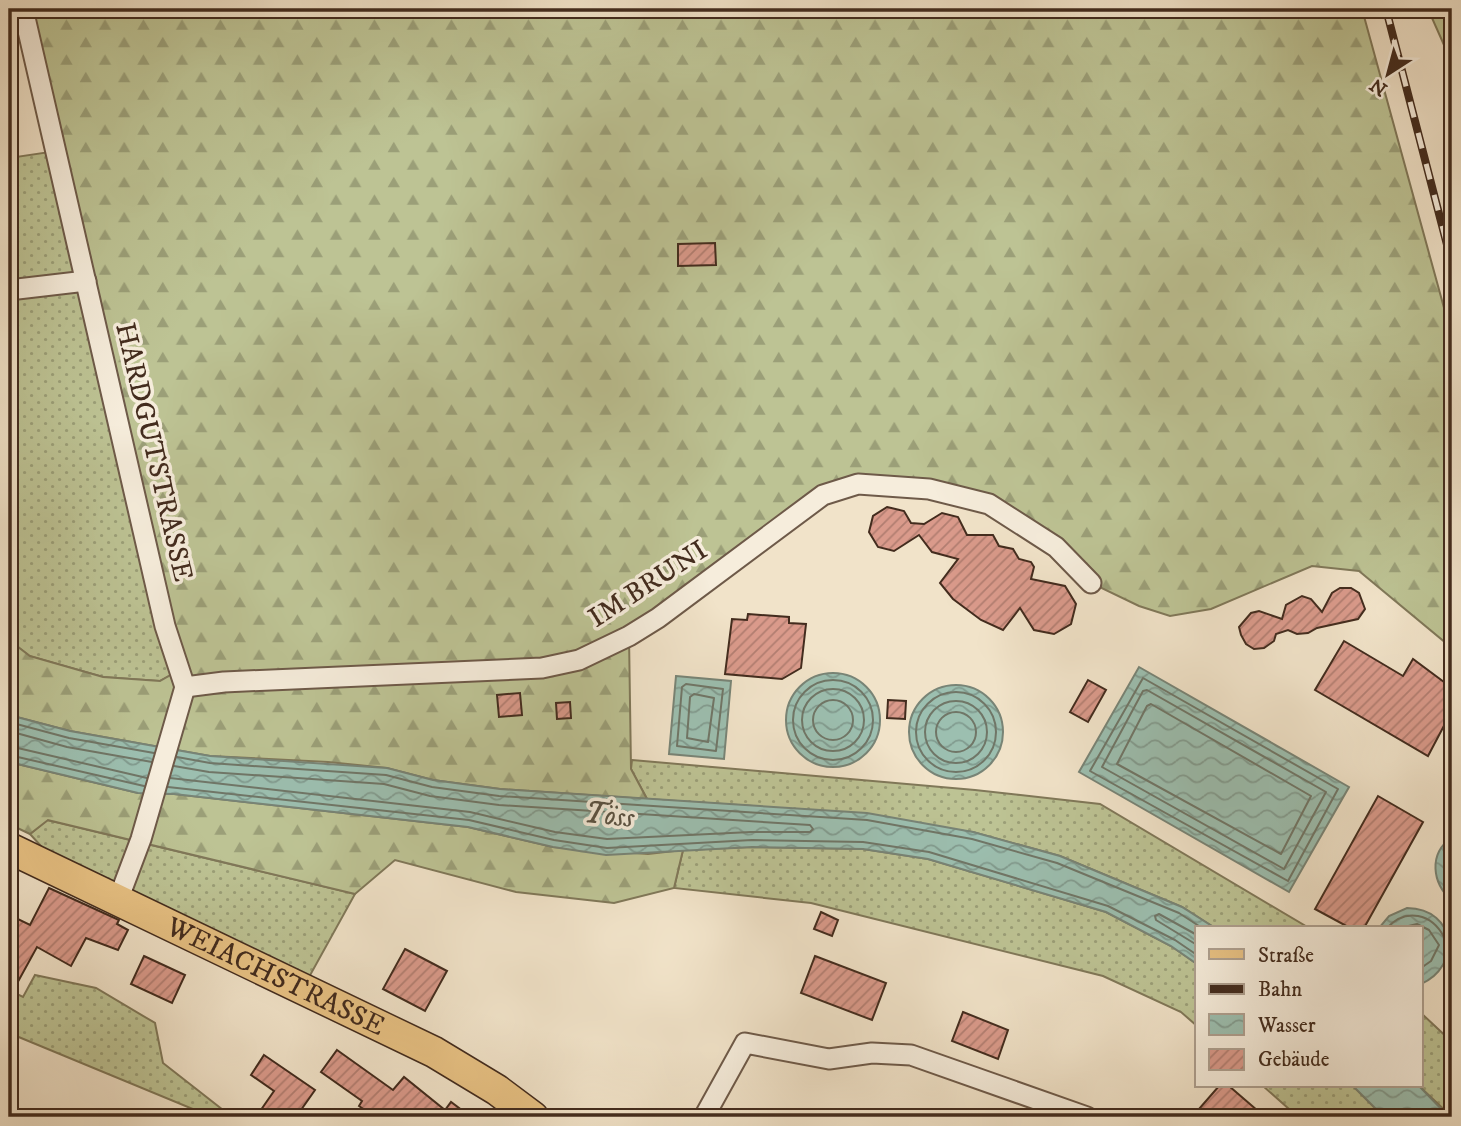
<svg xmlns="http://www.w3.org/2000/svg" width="1461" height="1126" font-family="'IM FELL DW Pica',serif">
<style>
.grass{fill:url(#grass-dots);stroke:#807859;stroke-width:2}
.forest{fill:url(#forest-firs);stroke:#807859;stroke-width:2}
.water{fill:url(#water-waves);stroke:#788476;stroke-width:2}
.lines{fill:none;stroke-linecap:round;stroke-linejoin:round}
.shore{stroke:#707667;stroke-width:2}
.building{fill:url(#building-hatch);stroke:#432c1e;stroke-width:2}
.street-casing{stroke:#6e5a49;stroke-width:23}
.primary-casing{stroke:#432c1e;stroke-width:33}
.street{stroke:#f6eddc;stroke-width:19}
.primary{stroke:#e8c284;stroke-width:30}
.rail-casing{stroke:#432c1e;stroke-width:8}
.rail{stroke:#f6eddc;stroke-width:5;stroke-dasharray:16;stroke-linecap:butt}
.labels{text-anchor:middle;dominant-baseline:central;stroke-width:7;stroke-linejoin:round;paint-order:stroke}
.street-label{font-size:28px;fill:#432c1e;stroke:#f6eddc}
.water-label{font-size:30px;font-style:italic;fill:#595142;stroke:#f6eddc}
</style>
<defs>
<pattern id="grass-dots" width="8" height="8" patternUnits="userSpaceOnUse" patternTransform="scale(1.75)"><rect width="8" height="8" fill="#bdc394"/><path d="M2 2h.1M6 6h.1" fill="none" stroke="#9b9f78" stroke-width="1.8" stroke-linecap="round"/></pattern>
<pattern id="forest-firs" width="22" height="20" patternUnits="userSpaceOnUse" patternTransform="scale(1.75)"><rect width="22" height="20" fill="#bdc394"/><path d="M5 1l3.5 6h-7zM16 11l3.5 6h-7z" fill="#9b9f78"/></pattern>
<pattern id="water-waves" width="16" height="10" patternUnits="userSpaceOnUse" patternTransform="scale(1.75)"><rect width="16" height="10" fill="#9cbfb0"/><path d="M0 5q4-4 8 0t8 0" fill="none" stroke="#819b8f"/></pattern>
<pattern id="building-hatch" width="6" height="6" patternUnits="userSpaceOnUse" patternTransform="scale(1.75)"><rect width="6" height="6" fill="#da9a8b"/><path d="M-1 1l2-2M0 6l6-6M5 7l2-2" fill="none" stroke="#b27e71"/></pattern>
</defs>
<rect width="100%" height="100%" fill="#f1e3c9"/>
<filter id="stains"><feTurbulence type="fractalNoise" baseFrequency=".00286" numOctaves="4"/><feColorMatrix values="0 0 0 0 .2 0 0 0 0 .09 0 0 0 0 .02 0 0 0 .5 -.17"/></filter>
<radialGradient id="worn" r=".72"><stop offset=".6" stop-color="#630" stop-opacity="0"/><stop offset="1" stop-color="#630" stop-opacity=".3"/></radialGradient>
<!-- grass -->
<g class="grass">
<path d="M56 151 179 671 160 681 103 677 29 656 9 640V158Z"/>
<path d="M632 760 975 790 1100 804 1309 928H1215L1182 907 1060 856 973 832 753 806 647 799 631 769Z"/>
<path d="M47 820 355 894 303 988 71 879 30 834Z"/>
<path d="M752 847 863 849 928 859 1106 912 1171 946 1197 964V1026L1181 1012 1103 976 811 903 674 888 683 850Z"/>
<path d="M35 975 96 988 155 1023 163 1063 232 1117H212L9 1033V990L23 997Z"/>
<path d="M1421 1013 1452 1042V1117L1419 1086Z"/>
<path d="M1263 1086H1353L1384 1117H1298Z"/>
</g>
<!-- forest -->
<g class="forest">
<path d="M23 9H1362L1452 337V648L1359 571 1312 566 1211 609 1170 616 1139 606 1091 583 989 504 929 489 823 495 629 636 631 769 647 799 500 789 433 780 387 768 328 762 210 756 70 731 9 715V640L30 656 103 677 160 681 179 670Z"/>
<path d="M1428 9H1452V63Z"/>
<path d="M9 762 138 793 174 794 468 827 553 847 648 854 683 850 674 888 614 903 516 892 395 860 355 894 48 820 30 834 9 824Z"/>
</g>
<!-- water -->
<g class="water">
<path d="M1139 667 1349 787 1289 892 1079 772Z"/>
<circle cx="833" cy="720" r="47"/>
<path d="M676 676 731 681 724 759 669 754Z"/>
<circle cx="956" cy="732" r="47"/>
<path d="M9 715 70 731 210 756 387 768 433 780 500 789 867 813 973 832 1060 856 1182 907 1215 928H1197V964L1171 946 1106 912 928 859 863 849 752 847 606 855 553 847 468 827 174 794 138 793 9 762Z"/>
<path d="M1452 837V901C1432 883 1428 854 1452 837Z"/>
<path d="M1407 908C1458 909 1461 967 1421 984V928H1379L1389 916Z"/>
<path d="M1353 1086H1419L1449 1117H1384Z"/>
</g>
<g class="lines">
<!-- shore -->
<g class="shore">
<path d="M1143 678 1338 789 1288 881 1090 771Z"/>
<circle cx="833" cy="720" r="40"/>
<path d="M686 684 723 689 716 751 677 746 682 687Z"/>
<circle cx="833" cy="720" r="31"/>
<path d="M1147 690 1326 792 1284 869 1102 767 1143 691Z"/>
<circle cx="956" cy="732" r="40"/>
<path d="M694 694 714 698 708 742 687 738 690 697Z"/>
<circle cx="833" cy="720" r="20"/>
<circle cx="956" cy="732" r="31"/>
<path d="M1151 704 1311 796 1281 854 1117 764 1147 706Z"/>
<circle cx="956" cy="732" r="20"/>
<path d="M9 722 69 738 154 753"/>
<path d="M9 731 67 747 152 762"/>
<path d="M9 746 147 778"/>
<path d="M9 755 144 786"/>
<path d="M177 757 210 763 386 775 432 787 499 796 867 820 972 839 1057 863 1179 913 1202 928"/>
<path d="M170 778 470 812 555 832 607 839 751 832H810L813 829 810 825 499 805 430 796 384 784 209 772 174 766"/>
<path d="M168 787 469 820 554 840 607 848 752 840 863 842 929 852 1108 906 1175 940 1197 955"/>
<path d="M1387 928C1406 907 1432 914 1444 937L1452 939"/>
<path d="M1400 928 1417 924 1429 930 1439 945 1431 961 1421 968"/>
<path d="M1197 935 1159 914 1155 916 1156 920 1197 945"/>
</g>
</g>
<!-- building -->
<g class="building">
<path d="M715 243 716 265 678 266V244Z"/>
<path d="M887 507 904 511 911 523 924 524 942 513 958 517 967 535H993L999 546 1013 549 1019 559 1031 562 1034 567 1031 579 1065 586 1076 604 1071 624 1054 634 1034 630 1020 608 1003 630 981 620 953 599 940 583 958 559 932 552 919 535 894 551 878 547 869 532 873 516Z"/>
<path d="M1340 588H1351L1359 593 1365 609 1358 619 1317 628 1308 633 1297 634 1288 630 1276 634 1274 641 1264 648 1254 649 1246 644 1241 635 1239 627 1251 613 1259 611 1282 619 1286 605 1302 596 1311 599 1322 612 1332 593Z"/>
<path d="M748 614 789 617V623L806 624 801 668 782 679 725 674 732 619 747 620Z"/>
<path d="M1344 641 1403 676 1413 659 1452 688V722L1447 720 1428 756 1315 690Z"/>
<path d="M1088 680 1106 690 1088 722 1070 712Z"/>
<path d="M520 693 522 715 499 717 497 695Z"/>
<path d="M888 700 906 701 905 719 887 718Z"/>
<path d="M570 702 571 718 557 719 556 703Z"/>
<path d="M1378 796 1423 822 1364 928H1350L1315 909Z"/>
<path d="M49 888 119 920 117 924 128 930 118 950 86 938 71 966 37 947 9 998V937L18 919 30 925Z"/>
<path d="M821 912 838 920 832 936 814 929Z"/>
<path d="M405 949 447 971 425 1011 383 989Z"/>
<path d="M144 956 185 975 172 1003 131 984Z"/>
<path d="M815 956 886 983 872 1020 801 993Z"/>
<path d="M963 1012 1008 1030 998 1059 952 1041Z"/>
<path d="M337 1050 393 1090 404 1077 445 1110 451 1102 471 1117H375L359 1106 362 1101 321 1072Z"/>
<path d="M264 1055 315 1090 296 1117H256L274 1091 251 1075Z"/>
<path d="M1219 1086H1229L1265 1117H1192Z"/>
</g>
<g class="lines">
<!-- street casing -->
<g class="street-casing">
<g id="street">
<path d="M23 9 165 626 185 687 141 839 118 900"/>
<path d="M9 290 86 281"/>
<path d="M185 687 224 682 542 668 579 660 629 636 658 618 823 495 858 484 929 489 989 504 1056 547 1091 583"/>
<path d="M704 1117 745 1043 829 1059 872 1053 911 1055 1087 1117"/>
</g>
</g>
<!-- primary casing -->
<g class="primary-casing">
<g id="primary">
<path id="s1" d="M9 848 434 1052 497 1090 533 1117"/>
</g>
</g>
<!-- street -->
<use href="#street" class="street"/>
<!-- primary -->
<use href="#primary" class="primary"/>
<!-- rail casing -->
<g class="rail-casing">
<path id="rail" d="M1386 9 1452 264"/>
</g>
<!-- rail -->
<use href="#rail" class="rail"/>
</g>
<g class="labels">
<!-- street labels -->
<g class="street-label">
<text transform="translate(154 452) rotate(77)">HARDGUTSTRASSE</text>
<text transform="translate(648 584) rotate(-33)">IM BRUNI</text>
<text stroke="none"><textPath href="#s1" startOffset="296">WEIACHSTRASSE</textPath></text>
</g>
<!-- water labels -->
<g class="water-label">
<text transform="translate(609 816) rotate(6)">Töss</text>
</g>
</g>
<!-- margin -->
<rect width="1461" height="1126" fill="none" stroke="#f1e3c9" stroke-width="35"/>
<rect x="10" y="10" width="1440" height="1105" fill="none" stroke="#432c1e" stroke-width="3.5"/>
<rect x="18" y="18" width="1426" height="1091" fill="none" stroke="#432c1e" stroke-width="2"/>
<!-- legend -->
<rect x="1195" y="926" width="228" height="161" fill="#f6eddc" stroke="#aea090" stroke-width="2"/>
<rect x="1209" y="949" width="35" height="10" fill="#e8c284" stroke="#aea090" stroke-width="2"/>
<text x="1258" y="962" font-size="21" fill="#432c1e">Straße</text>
<rect x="1209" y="984" width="35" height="10" fill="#432c1e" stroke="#aea090" stroke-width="2"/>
<text x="1258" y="996" font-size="21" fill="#432c1e">Bahn</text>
<rect x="1209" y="1014" width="35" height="21" fill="url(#water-waves)" stroke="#aea090" stroke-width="2"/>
<text x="1258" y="1032" font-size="21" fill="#432c1e">Wasser</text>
<rect x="1209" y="1049" width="35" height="21" fill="url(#building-hatch)" stroke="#aea090" stroke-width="2"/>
<text x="1258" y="1066" font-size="21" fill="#432c1e">Gebäude</text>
<!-- north arrow -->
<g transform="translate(1388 74) rotate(216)" stroke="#f6eddc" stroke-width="5" paint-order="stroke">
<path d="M0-5L12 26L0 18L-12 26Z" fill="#432c1e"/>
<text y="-10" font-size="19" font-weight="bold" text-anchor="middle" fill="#432c1e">N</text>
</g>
<rect width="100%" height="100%" filter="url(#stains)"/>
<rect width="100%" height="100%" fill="url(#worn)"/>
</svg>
